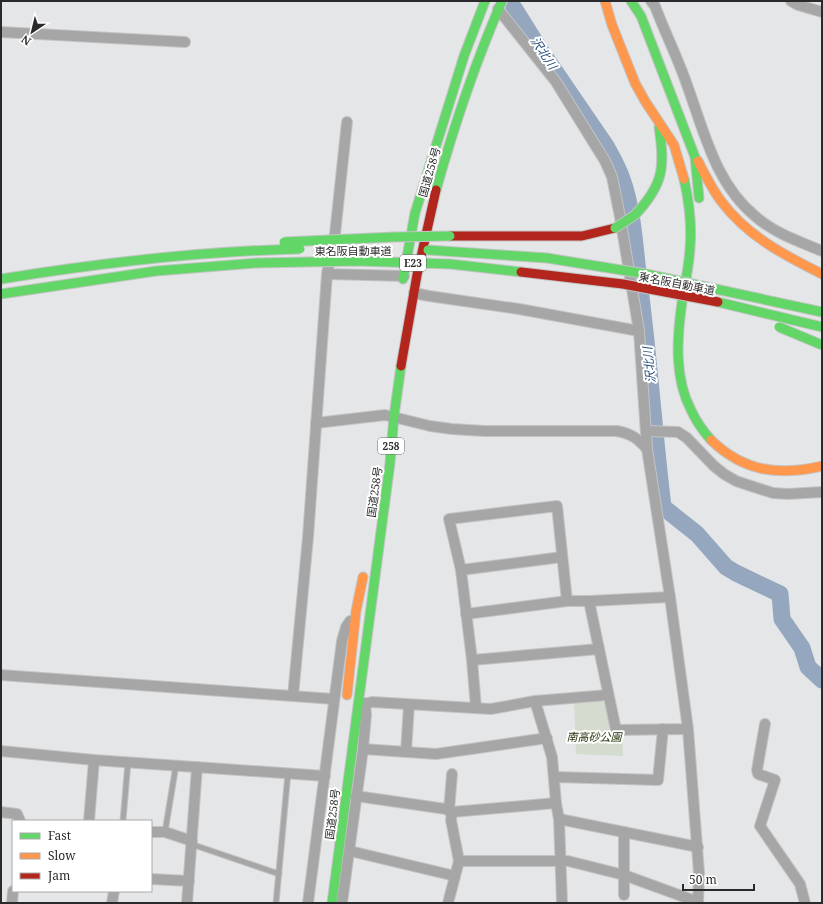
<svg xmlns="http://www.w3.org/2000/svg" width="823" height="904" font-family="'Noto Serif','Noto Sans JP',serif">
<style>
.green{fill:#d3dcce}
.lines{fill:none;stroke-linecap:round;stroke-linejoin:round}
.river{stroke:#94a7bf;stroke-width:17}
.lane-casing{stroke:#c4c4c5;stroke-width:7}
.street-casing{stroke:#c4c4c5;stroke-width:12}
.fast-casing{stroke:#c4c4c5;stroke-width:11}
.slow-casing{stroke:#c4c4c5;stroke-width:11}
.jam-casing{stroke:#c4c4c5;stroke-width:11}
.lane{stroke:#a6a6a7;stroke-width:5}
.street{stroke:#a6a6a7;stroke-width:10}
.fast{stroke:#63d668;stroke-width:9}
.slow{stroke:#ff974d;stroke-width:9}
.jam{stroke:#b3261e;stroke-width:9}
.fast-bridge-casing{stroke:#c4c4c5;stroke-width:11;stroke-linecap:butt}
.jam-bridge-casing{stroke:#c4c4c5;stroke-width:11;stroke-linecap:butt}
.fast-bridge{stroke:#63d668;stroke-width:9}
.jam-bridge{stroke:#b3261e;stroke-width:9}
.labels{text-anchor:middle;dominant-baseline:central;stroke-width:4;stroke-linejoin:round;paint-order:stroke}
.shield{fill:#fff;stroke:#6a6a6b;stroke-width:1}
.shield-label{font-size:10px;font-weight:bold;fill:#2a2a2c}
.street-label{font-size:11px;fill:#2a2a2c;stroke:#fff}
.park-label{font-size:11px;font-style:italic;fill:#22350a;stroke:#fff}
.water-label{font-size:12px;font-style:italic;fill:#264d7b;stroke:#fff}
</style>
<rect width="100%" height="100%" fill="#e5e6e8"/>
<!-- green -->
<path class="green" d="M599 700 606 704 612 735H622L623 756 576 754 574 702Z"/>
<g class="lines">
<!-- river -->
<path class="river" d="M514 8 539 48 606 146C612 157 618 167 622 179 633 208 635 250 639 281 649 356 654 432 663 507L697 534 726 567 736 573 780 594 782 619 802 648 808 667 822 680"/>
<!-- lane casing -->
<g class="lane-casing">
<g id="lane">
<path d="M123 821 128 762"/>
<path d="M165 832 176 765"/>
<path d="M191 844 279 874"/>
<path d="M276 903 288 773"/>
</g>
</g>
<!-- street casing -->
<g class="street-casing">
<g id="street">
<path d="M651 1 655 6C665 33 678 58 687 85 704 131 715 183 755 216 774 233 798 241 822 251"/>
<path d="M791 1 798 5 822 12"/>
<path d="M498 9 556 82 605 161 612 177 620 217 639 331 647 449 670 597 688 729 699 873 698 903"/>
<path d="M1 32 185 42"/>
<path d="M327 274 404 276"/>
<path d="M414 293 429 296 519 309 639 331"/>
<path d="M316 423 385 415 430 426 452 429 484 431H617C632 434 637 438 647 449"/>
<path d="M646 431 678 432 687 438 714 466 724 474 736 481 751 486 773 493 788 494 822 492"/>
<path d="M461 570 562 557"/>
<path d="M589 601 616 730 688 729"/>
<path d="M466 614 567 601H589L670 597"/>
<path d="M472 660 599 649"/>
<path d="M1 675 334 699"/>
<path d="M293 696 308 537 327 274 335 234 347 122"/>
<path d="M535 701 552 757 556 803 559 819 562 903"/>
<path d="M365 704 372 702 491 709 535 701 608 695"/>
<path d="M476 708 472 660 461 570 449 519 557 506 567 601"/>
<path d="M765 724 757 770 758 774 775 780 760 826 800 884 805 903"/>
<path d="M363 749 436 754 547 738"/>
<path d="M1 751 94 760 325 776"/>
<path d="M406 752 409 705"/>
<path d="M555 777 658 780 663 729"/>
<path d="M356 796 446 809 452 812"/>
<path d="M556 803 452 812 451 820 459 861H568L624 875 698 902"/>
<path d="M449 811 452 774"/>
<path d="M1 812 17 814 20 821"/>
<path d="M559 819 698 847"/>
<path d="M89 821 94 760"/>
<path d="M151 832H165L192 841"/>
<path d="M350 851 455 876"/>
<path d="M151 879 189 881"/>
<path d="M624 895V832"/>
<path d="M12 903 13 891"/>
<path d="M112 903 114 891"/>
<path d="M187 903 197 767"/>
<path d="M308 903 342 641 346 627 350 621"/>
<path d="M342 903 363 749 366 715 365 703"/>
<path d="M448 903 459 861"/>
</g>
</g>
<!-- fast casing -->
<g class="fast-casing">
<g id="fast">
<path d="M631 1 641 16 695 157 699 198"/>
<path d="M684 179C689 201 692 225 690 248 689 266 685 284 682 302 677 337 674 378 691 410 696 421 703 431 711 440"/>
<path d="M436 190C454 126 475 63 502 1"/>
<path d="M635 215C664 184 665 167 659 127"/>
<path d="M403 279 415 213 464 56 485 1"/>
<path d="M332 903 390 463 394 416 401 366"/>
</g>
</g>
<!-- slow casing -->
<g class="slow-casing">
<g id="slow">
<path d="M605 1 612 25 635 83 645 101 674 145 684 179"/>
<path d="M698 161C705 175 712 189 721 201 747 236 784 255 822 274"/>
<path d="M711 440C744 472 779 476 822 466"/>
<path d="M347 695 356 611 363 577"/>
</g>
</g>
<!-- jam casing -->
<g class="jam-casing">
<g id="jam">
<path d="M450 236H582L615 228"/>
<path d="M401 366 417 275 436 190"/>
</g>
</g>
<!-- lane -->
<use href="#lane" class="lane"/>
<!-- street -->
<use href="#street" class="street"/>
<!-- fast -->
<use href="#fast" class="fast"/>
<!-- slow -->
<use href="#slow" class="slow"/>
<!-- jam -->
<use href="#jam" class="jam"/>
<!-- fast-bridge casing -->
<g class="fast-bridge-casing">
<g id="fast-bridge">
<path d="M615 228 635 215"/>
<path d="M284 242 394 237 450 236"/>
<path d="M428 250 547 258 646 274 822 312"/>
<path d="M1 279C100 263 199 251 300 249"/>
<path d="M1 294 156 271 257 263 357 261 450 264 521 272"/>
<path d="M718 302 822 327"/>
<path d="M779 327 822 345"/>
</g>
</g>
<!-- jam-bridge casing -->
<g class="jam-bridge-casing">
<path id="jam-bridge" d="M521 272 623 284 718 302"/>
</g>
<!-- fast-bridge -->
<use href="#fast-bridge" class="fast-bridge"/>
<!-- jam-bridge -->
<use href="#jam-bridge" class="jam-bridge"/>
</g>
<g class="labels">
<!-- shield labels -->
<g class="shield">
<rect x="400" y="255" width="26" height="16" rx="3"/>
<rect x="378" y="438" width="26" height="16" rx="3"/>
</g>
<g class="shield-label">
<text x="413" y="263">E23</text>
<text x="391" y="446">258</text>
</g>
<!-- street labels -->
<g class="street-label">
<text transform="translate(429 172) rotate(-74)">国道258号</text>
<text x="353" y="250">東名阪自動車道</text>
<text transform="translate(677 283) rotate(11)">東名阪自動車道</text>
<text transform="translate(374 492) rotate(-82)">国道258号</text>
<text transform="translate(332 814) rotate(-83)">国道258号</text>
</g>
<!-- park labels -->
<g class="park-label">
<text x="594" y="736">南高砂公園</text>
</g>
<!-- water labels -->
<g class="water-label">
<text transform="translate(544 53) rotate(56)">沢北川</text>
<text transform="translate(649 365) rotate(-96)">沢北川</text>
</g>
</g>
<!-- border -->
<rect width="823" height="904" fill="none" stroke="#2a2a2c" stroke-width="4"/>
<!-- legend -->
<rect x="12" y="820" width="140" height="72" fill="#ffffff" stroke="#aaaaab"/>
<rect x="20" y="833" width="20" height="6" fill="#63d668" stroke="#aaaaab"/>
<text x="48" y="840" font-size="12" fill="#2a2a2c">Fast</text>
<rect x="20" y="853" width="20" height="6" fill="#ff974d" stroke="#aaaaab"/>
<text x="48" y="860" font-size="12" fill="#2a2a2c">Slow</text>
<rect x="20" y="873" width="20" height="6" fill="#b3261e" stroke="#aaaaab"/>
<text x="48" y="880" font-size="12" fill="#2a2a2c">Jam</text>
<!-- north arrow -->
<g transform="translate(32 32) rotate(215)" stroke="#ffffff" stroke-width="3" paint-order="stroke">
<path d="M0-3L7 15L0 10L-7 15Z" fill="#2a2a2c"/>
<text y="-6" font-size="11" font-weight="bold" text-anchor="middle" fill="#2a2a2c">N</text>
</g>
<!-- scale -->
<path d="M683 884v6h71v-6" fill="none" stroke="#2a2a2c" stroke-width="2"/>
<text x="689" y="884" font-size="12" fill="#2a2a2c" stroke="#ffffff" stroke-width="3" paint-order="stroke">50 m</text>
</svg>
